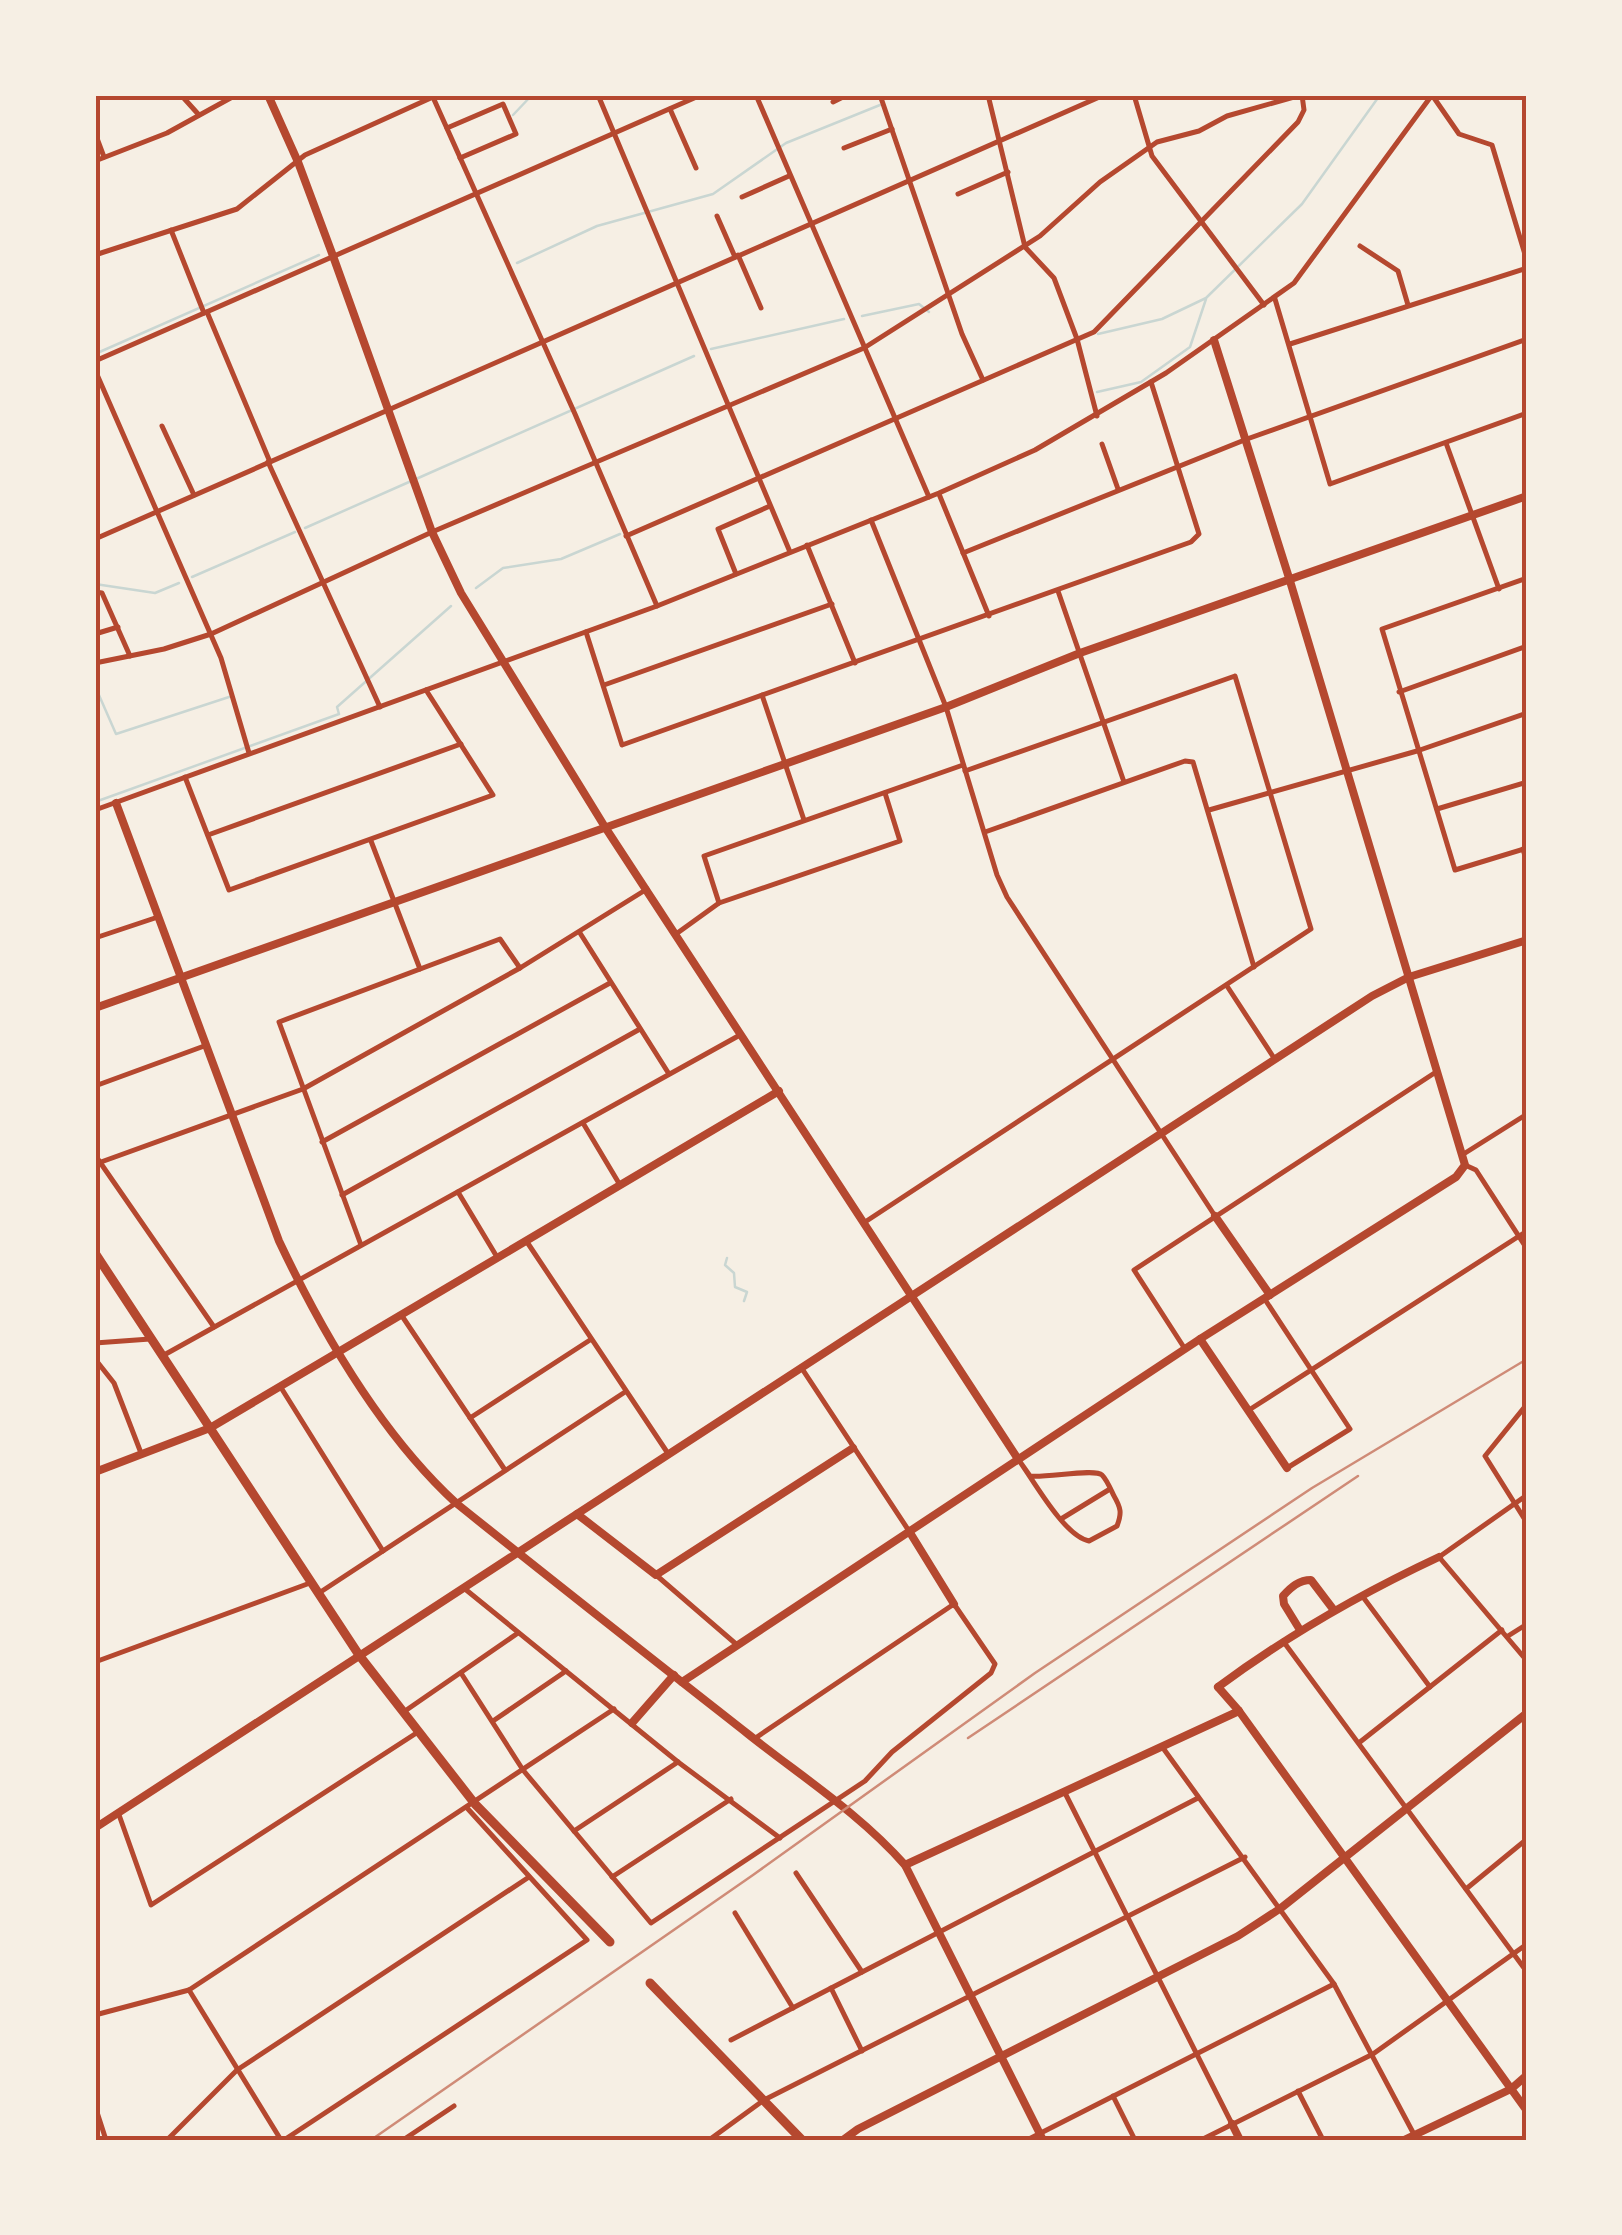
<svg xmlns="http://www.w3.org/2000/svg" width="1622" height="2235" font-family="'Golos Text',sans-serif">
<style>
.lines{fill:none;stroke-linecap:round;stroke-linejoin:round}
.stream{stroke:#c9d6d2;stroke-width:2.5}
.minor{stroke:#b5482f;stroke-width:5}
.tertiary{stroke:#b5482f;stroke-width:8}
.secondary{stroke:#b5482f;stroke-width:8}
.primary{stroke:#b5482f;stroke-width:9}
.rail{stroke:#cf8b77;stroke-width:2.5}
.neatline{fill:none;stroke:#b5482f;stroke-width:4}
</style>
<rect width="100%" height="100%" fill="#f6efe4"/>
<g class="lines">
<!-- stream -->
<g class="stream">
<path d="M513 115 532 95"/>
<path d="M517 263 597 226 713 194 786 143 880 105"/>
<path d="M862 316 919 304 929 312"/>
<path d="M1098 334 1162 319 1206 298 1302 204 1380 95"/>
<path d="M711 349 844 319"/>
<path d="M95 354 319 255"/>
<path d="M1097 392 1141 382 1190 347 1206 299"/>
<path d="M416 479 694 356"/>
<path d="M305 528 409 482"/>
<path d="M192 577 295 532"/>
<path d="M95 584 155 593 179 583"/>
<path d="M476 588 503 568 561 559 620 534"/>
<path d="M95 686 116 734 229 697"/>
<path d="M95 802 339 714 337 707 451 606"/>
<path d="M727 1258 725 1265 734 1273 735 1287 747 1292 744 1301"/>
</g>
<!-- minor -->
<g class="minor">
<path d="M181 95 199 115"/>
<path d="M432 95 575 414 657 606"/>
<path d="M598 95 790 552"/>
<path d="M756 95 929 497"/>
<path d="M880 95 962 334 983 380"/>
<path d="M988 95 1025 247 1054 278 1077 339 1097 416"/>
<path d="M1134 95 1152 156 1264 305"/>
<path d="M1432 95 1459 134 1492 145 1527 261"/>
<path d="M833 102 847 95"/>
<path d="M670 109 696 168"/>
<path d="M447 128 503 104 516 134 460 158"/>
<path d="M95 133 104 157"/>
<path d="M844 148 892 129"/>
<path d="M95 161 167 133 236 95"/>
<path d="M958 194 1008 172"/>
<path d="M742 197 789 176"/>
<path d="M717 216 735 257"/>
<path d="M171 230 204 313"/>
<path d="M1360 246 1398 271 1408 305"/>
<path d="M95 255 237 209 305 155 433 97"/>
<path d="M738 255 761 308"/>
<path d="M1275 299 1330 484 1527 413"/>
<path d="M207 312 270 462"/>
<path d="M1290 344 1527 268"/>
<path d="M95 361 701 95"/>
<path d="M95 370 221 658 249 753"/>
<path d="M162 426 194 495"/>
<path d="M1446 443 1499 589"/>
<path d="M1102 444 1118 489"/>
<path d="M268 462 380 707"/>
<path d="M939 494 989 616"/>
<path d="M871 520 946 707 997 875 1007 897 1215 1216"/>
<path d="M626 536 1094 332 1298 122 1304 110 1302 95"/>
<path d="M95 539 1104 95"/>
<path d="M807 545 855 663"/>
<path d="M963 553 1247 439 1527 339"/>
<path d="M736 574 718 529 770 506"/>
<path d="M1527 578 1382 629 1455 870 1527 848"/>
<path d="M1058 591 1124 782"/>
<path d="M95 592 102 593 130 656"/>
<path d="M586 632 622 745 1191 542 1199 534 1151 382"/>
<path d="M95 634 118 627"/>
<path d="M95 663 164 649 211 634 432 532 864 348 1040 236 1100 182 1157 142 1199 131 1227 116 1301 95"/>
<path d="M604 685 832 604"/>
<path d="M1399 692 1527 646"/>
<path d="M762 695 804 820"/>
<path d="M185 777 229 890 493 795 426 690"/>
<path d="M1437 809 1527 782"/>
<path d="M95 810 657 606 939 493 1035 450 1166 373 1294 283 1432 95"/>
<path d="M1209 810 1417 751 1527 713"/>
<path d="M985 832 1185 761 1193 762 1254 967"/>
<path d="M208 835 461 744"/>
<path d="M371 841 420 969"/>
<path d="M1523 849 1527 863"/>
<path d="M719 903 704 856 963 765"/>
<path d="M580 933 669 1074"/>
<path d="M676 934 719 903 900 841 885 793"/>
<path d="M95 938 158 917"/>
<path d="M1227 986 1274 1058"/>
<path d="M95 1086 207 1045"/>
<path d="M583 1123 620 1185"/>
<path d="M322 1142 610 983"/>
<path d="M95 1155 214 1327"/>
<path d="M1462 1155 1527 1114"/>
<path d="M1465 1165 1476 1170 1527 1249"/>
<path d="M95 1166 101 1162 303 1089 520 968 647 889"/>
<path d="M458 1192 497 1257"/>
<path d="M342 1195 640 1029"/>
<path d="M865 1222 1311 929 1235 676 965 771"/>
<path d="M527 1242 669 1455"/>
<path d="M361 1245 279 1022 500 939 520 968"/>
<path d="M1264 1298 1350 1429 1287 1468"/>
<path d="M402 1316 505 1470"/>
<path d="M95 1343 150 1339"/>
<path d="M1185 1349 1134 1270 1436 1072"/>
<path d="M164 1355 740 1035"/>
<path d="M95 1359 114 1383 141 1453"/>
<path d="M801 1367 909 1531"/>
<path d="M280 1386 383 1551"/>
<path d="M1527 1404 1485 1456 1527 1523"/>
<path d="M1249 1410 1527 1231"/>
<path d="M470 1418 590 1340"/>
<path d="M1018 1459 1030 1476C1047 1478 1095 1468 1102 1475 1107 1480 1111 1490 1114 1496 1121 1508 1122 1513 1117 1526L1089 1541C1064 1536 1034 1481 1018 1459"/>
<path d="M1527 1495 1439 1557 1527 1661"/>
<path d="M1061 1519 1110 1489"/>
<path d="M656 1575 736 1644"/>
<path d="M465 1589 678 1762 780 1838"/>
<path d="M319 1593 625 1392"/>
<path d="M1363 1597 1430 1687"/>
<path d="M1508 1636 1527 1624"/>
<path d="M1283 1641 1527 1972"/>
<path d="M95 1662 310 1583"/>
<path d="M461 1673 523 1770 651 1923 865 1781 892 1752 991 1673 995 1664 954 1604 754 1739"/>
<path d="M405 1711 518 1633"/>
<path d="M493 1721 566 1671"/>
<path d="M1360 1742 1502 1630"/>
<path d="M1163 1748 1334 1984 1417 2140"/>
<path d="M1065 1793 1232 2124"/>
<path d="M118 1812 151 1905 418 1732"/>
<path d="M574 1831 678 1762"/>
<path d="M796 1873 862 1972"/>
<path d="M612 1877 731 1799"/>
<path d="M1466 1889 1527 1839"/>
<path d="M735 1913 793 2008"/>
<path d="M831 1988 862 2051"/>
<path d="M189 1990 281 2140"/>
<path d="M95 2015 189 1990 614 1709"/>
<path d="M731 2040 1198 1798"/>
<path d="M1298 2091 1323 2140"/>
<path d="M1113 2096 1135 2140"/>
<path d="M95 2106 106 2140"/>
<path d="M167 2140 237 2070 529 1877"/>
<path d="M284 2140 587 1940 468 1809"/>
<path d="M403 2140 454 2106"/>
<path d="M709 2140 764 2100 1245 1857"/>
<path d="M1027 2140 1334 1984"/>
<path d="M1201 2140 1373 2054 1527 1944"/>
</g>
<!-- tertiary -->
<g class="tertiary">
<path d="M268 95 298 162 333 256 432 532 461 593 605 827 1018 1459"/>
<path d="M116 803 279 1241C322 1332 382 1435 456 1503 553 1581 650 1657 748 1734 802 1777 859 1813 905 1865L1043 2140"/>
<path d="M95 1008 946 707 1080 653 1527 496"/>
<path d="M1215 1216 1270 1295"/>
<path d="M1200 1339 1287 1468"/>
<path d="M95 1472 210 1428 779 1091"/>
<path d="M577 1514 656 1575 853 1448"/>
<path d="M909 1531 954 1604"/>
<path d="M1300 1630 1284 1604 1283 1596C1291 1587 1299 1580 1311 1580L1333 1609"/>
<path d="M682 1682 1200 1339 1456 1177 1465 1165 1290 581 1214 340"/>
<path d="M1218 1687C1288 1635 1360 1594 1439 1557"/>
<path d="M632 1723 674 1675"/>
<path d="M95 1828 1372 996 1409 977 1527 940"/>
<path d="M905 1865 1239 1711"/>
<path d="M1232 2124 1240 2140"/>
<path d="M1404 2140 1511 2089 1527 2075"/>
</g>
<!-- secondary -->
<g class="secondary">
<path d="M1218 1687 1239 1711 1527 2111"/>
<path d="M843 2140 858 2129 1238 1936 1281 1908 1527 1713"/>
</g>
<!-- primary -->
<g class="primary">
<path d="M95 1253 359 1655 475 1804 610 1942"/>
<path d="M650 1983 802 2140"/>
</g>
<!-- rail -->
<g class="rail">
<path d="M968 1738 1358 1476"/>
<path d="M371 2140 753 1875 1035 1673 1312 1488 1527 1359"/>
</g>
</g>
<!-- border -->
<rect width="1622" height="2235" fill="none" stroke="#f6efe4" stroke-width="195"/>
<rect x="98" y="98" width="1426" height="2040" class="neatline"/>
</svg>
